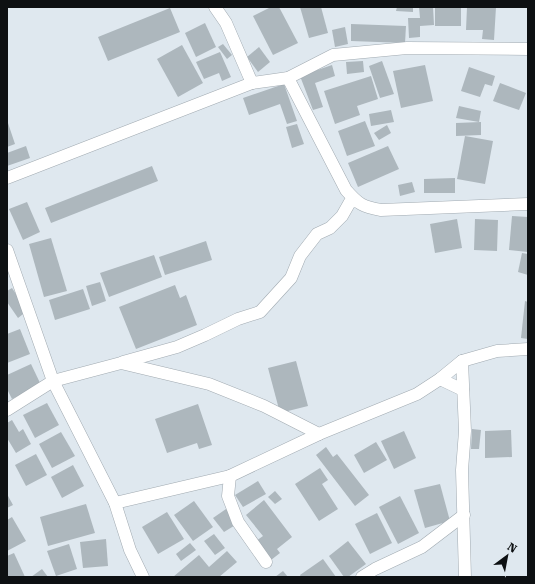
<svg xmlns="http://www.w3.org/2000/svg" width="535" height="584" font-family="'Roboto Serif',serif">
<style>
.building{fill:#adb7bd}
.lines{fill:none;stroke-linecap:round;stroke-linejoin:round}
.street-casing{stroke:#a1aab1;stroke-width:13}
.street{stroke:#fff;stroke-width:12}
</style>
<rect width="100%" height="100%" fill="#dfe8ef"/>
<!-- building -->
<g class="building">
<path d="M271 7H279L298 43 273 55 253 16Z"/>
<path d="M300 7H321L328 33 309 38Z"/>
<path d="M397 7H413V12L396 11Z"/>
<path d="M419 7H433L434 25 420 26V37L409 38 408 18H420Z"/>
<rect x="435" y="7" width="26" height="19"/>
<path d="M467 7H496L494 40 482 39 483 30H466Z"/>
<path d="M170 8 180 32 108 61 98 37Z"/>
<path d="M205 23 216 47 196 57 185 33Z"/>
<path d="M351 24 406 26 405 43 351 41Z"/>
<path d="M345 27 348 44 335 47 332 30Z"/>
<path d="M223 44 232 55 227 59 218 47Z"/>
<path d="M182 45 203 83 178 97 157 59Z"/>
<path d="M259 47 270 62 258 72 247 57Z"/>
<path d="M220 52 231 77 222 81 219 73 204 79 196 62Z"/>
<path d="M363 61 364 72 347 74 346 62Z"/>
<path d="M382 61 394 94 380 98 369 66Z"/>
<path d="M332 65 335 76 315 83 323 107 313 110 300 76Z"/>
<path d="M425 65 433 101 401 108 393 71Z"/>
<path d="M469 67 495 76 492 86 485 84 480 97 461 91Z"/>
<path d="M371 76 378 99 357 106 360 115 335 124 324 91Z"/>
<path d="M500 83 526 93 519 110 493 101Z"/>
<path d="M284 84 297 121 287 124 280 104 249 115 243 98Z"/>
<path d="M459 106 481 111 479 122 456 118Z"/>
<path d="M391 110 394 122 371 126 369 114Z"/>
<path d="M7 120 15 144 7 147Z"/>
<path d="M365 121 375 146 347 156 338 131Z"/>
<path d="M481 122V135L456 136V123Z"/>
<path d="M297 124 304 144 292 148 286 127Z"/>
<path d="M387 125 391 133 379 140 374 133Z"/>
<path d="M465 136 493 141 485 184 457 179Z"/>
<path d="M26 146 30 158 7 166V153Z"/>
<path d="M388 146 399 169 358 187 348 163Z"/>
<path d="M152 166 158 181 51 223 45 208Z"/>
<path d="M455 178V193H424V179Z"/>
<path d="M412 182 415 192 400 196 398 185Z"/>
<path d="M27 202 40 232 23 240 9 209Z"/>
<path d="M512 216 528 217V252L509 250Z"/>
<path d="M457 219 462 248 435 253 430 224Z"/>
<path d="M475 219 498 220 497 251 474 250Z"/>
<path d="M51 238 67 291 44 297 29 244Z"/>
<path d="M206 241 212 260 165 275 159 257Z"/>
<path d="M522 253 528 254V275L518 272Z"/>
<path d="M154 255 162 277 109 297 100 273Z"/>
<path d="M100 282 106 301 92 306 86 286Z"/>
<path d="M175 285 180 298 186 295 197 325 136 349 119 307Z"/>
<path d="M12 288 27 311 18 318 7 302V291Z"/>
<path d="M83 289 90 309 55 320 49 300Z"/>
<path d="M525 301 528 302V339L521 338Z"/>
<path d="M20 329 30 354 7 363V334Z"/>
<path d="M296 361 308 406 280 413 268 368Z"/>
<path d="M31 364 41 385 12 399 7 389V375Z"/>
<path d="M47 403 59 425 35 438 23 415Z"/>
<path d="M198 404 212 445 199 449 197 443 167 453 155 419Z"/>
<path d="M12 420 19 432 23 429 31 444 16 453 7 438V423Z"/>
<path d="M472 429 481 430 479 449H471Z"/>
<path d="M511 430 512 457 485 458V431Z"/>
<path d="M404 431 416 458 394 469 381 441Z"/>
<path d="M61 432 75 456 52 468 39 444Z"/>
<path d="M376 442 387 460 364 473 354 455Z"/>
<path d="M326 447 333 457 337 454 369 495 355 506 316 455Z"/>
<path d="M36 454 47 475 26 486 15 465Z"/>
<path d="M73 465 84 486 62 498 51 477Z"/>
<path d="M320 468 328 480 322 484 338 509 319 521 295 484Z"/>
<path d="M258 481 266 494 243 507 235 495Z"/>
<path d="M440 484 450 521 425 528 414 490Z"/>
<path d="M275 491 282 499 275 504 268 497Z"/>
<path d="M7 494 13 505 7 508Z"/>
<path d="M400 496 419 533 398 544 379 507Z"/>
<path d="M264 500 292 537 277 549 280 553 271 560 256 541 263 536 246 515Z"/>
<path d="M194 501 213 527 193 541 174 515Z"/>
<path d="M86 504 95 533 48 546 40 517Z"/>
<path d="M226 509 237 524 224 532 213 518Z"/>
<path d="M167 512 184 539 158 554 142 527Z"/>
<path d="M377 513 392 543 370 554 355 524Z"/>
<path d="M12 517 26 541 7 551V520Z"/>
<path d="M214 534 225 548 215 555 204 541Z"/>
<path d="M106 539 108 566 83 568 80 542Z"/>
<path d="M348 541 366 564 348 577H344L329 556Z"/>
<path d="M190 543 196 550 181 561 176 554Z"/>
<path d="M69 544 77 569 56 576 47 551Z"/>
<path d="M227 551 237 562 219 577H173L199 555 209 567Z"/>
<path d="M14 553 25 577H7V556Z"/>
<path d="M323 559 336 577H301L300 575Z"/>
<path d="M42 569 48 577H31Z"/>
<path d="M283 571 288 577H275Z"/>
</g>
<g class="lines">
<!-- street casing -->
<g class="street-casing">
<g id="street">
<path d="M215 7 226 23 252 83"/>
<path d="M288 78 346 190C358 204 363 207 381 210L528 204"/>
<path d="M7 178 252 83 288 78 333 55 407 48 528 49"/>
<path d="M7 250 53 381 115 503 130 550 143 577"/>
<path d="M462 361 465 431 462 470 465 577"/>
<path d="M123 362 177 347 205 335 238 319 260 312 291 278 300 256 317 234 330 228 342 216 350 202 355 201"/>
<path d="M440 379 463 390"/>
<path d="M7 410 53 381 121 363 209 384 264 406 319 434"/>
<path d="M230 476 228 496 238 522 266 562"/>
<path d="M115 503 230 476 319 434 417 394 440 379 462 361 497 351 528 349"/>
<path d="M362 577 375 569 422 547 464 515"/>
</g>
</g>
<!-- street -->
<use href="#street" class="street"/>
</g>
<!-- border -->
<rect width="535" height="584" fill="none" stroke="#0d1012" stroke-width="16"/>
<!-- north arrow -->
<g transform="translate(507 556) rotate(32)" stroke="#dfe8ef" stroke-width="3" paint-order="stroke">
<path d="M0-3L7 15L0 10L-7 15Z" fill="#0d1012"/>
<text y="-6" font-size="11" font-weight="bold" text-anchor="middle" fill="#0d1012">N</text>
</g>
</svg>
